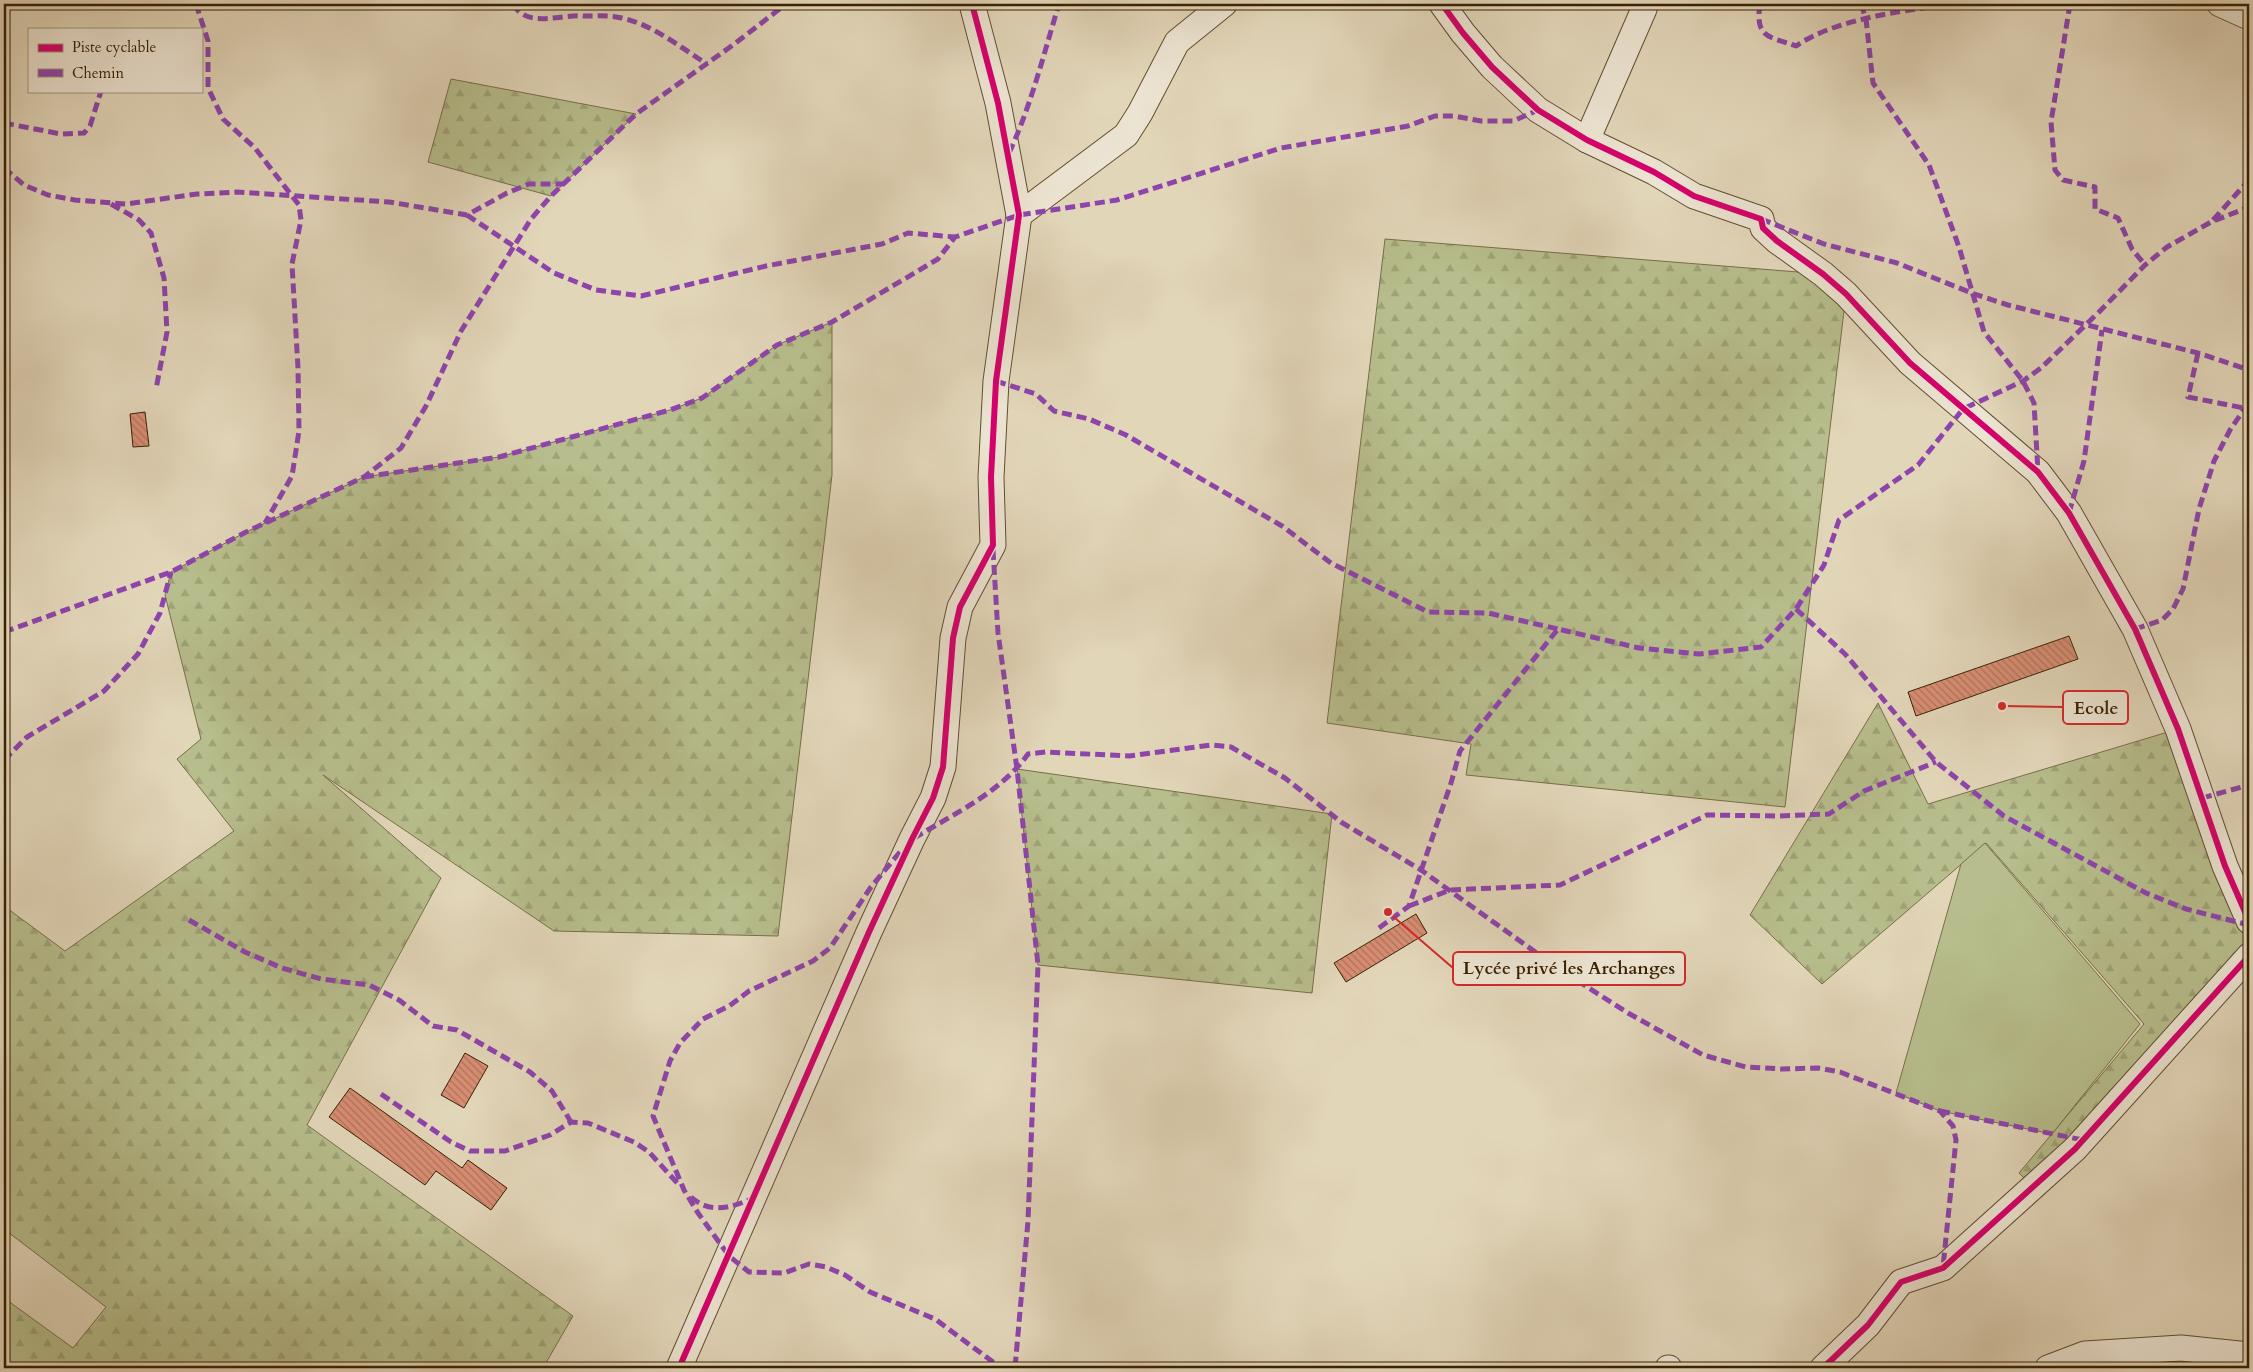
<svg xmlns="http://www.w3.org/2000/svg" width="2253" height="1372" font-family="Cardo,serif">
<style>
.forest{fill:url(#forest-firs);stroke:#786f47}
.pitch{fill:#b7bd8c;stroke:#786f47}
.building{fill:url(#building-back-hatch);stroke:#392102}
.lines{fill:none;stroke-linecap:round;stroke-linejoin:round}
.minor-casing{stroke:#634e30;stroke-width:27}
.minor{stroke:#ece4d2;stroke-width:25}
.quiet{stroke:#8e44ad;stroke-width:5;stroke-dasharray:10 5;stroke-linecap:butt}
.cycleway-casing{stroke:#ece4d2;stroke-width:9}
.cycleway{stroke:#d6006c;stroke-width:6}
.leader{fill:none;stroke:#d62828;stroke-width:2}
.callout-dot{fill:#d62828;stroke:#ece4d2;stroke-width:2}
.callout{fill:#ece4d2;stroke:#d62828;stroke-width:2}
.callout-label{font-size:18px;text-anchor:middle;font-weight:bold;fill:#392102}
</style>
<defs>
<pattern id="forest-firs" width="22" height="20" patternUnits="userSpaceOnUse" patternTransform="scale(1.25)"><rect width="22" height="20" fill="#b7bd8c"/><path d="M5 1l3.5 6h-7zM16 11l3.5 6h-7z" fill="#9ea277"/></pattern>
<pattern id="building-back-hatch" width="6" height="6" patternUnits="userSpaceOnUse" patternTransform="scale(1.25)"><rect width="6" height="6" fill="#d98e74"/><path d="M-1 5l2 2M0 0l6 6M5-1l2 2" fill="none" stroke="#b1745d"/></pattern>
</defs>
<rect width="100%" height="100%" fill="#e2d6b9"/>
<filter id="stains"><feTurbulence type="fractalNoise" baseFrequency=".004" numOctaves="4"/><feColorMatrix values="0 0 0 0 .2 0 0 0 0 .09 0 0 0 0 .02 0 0 0 .5 -.17"/></filter>
<radialGradient id="worn" r=".72"><stop offset=".6" stop-color="#630" stop-opacity="0"/><stop offset="1" stop-color="#630" stop-opacity=".3"/></radialGradient>
<!-- forest -->
<g class="forest">
<path d="M451 79 636 114 551 196 428 162Z"/>
<path d="M1385 239 1823 274 1846 294 1785 807 1466 775 1471 744 1327 723Z"/>
<path d="M832 322V475L778 936 554 931 323 775 441 878 307 1125 573 1316 543 1368H4V1298L73 1348 106 1307 4 1229V906L65 951 234 831 177 759 201 739 165 595 171 572 246 532 364 477 499 457 670 410 702 398 777 345Z"/>
<path d="M1878 703 1928 804 2178 729 2249 921V956L2033 1187 2019 1173 2144 1024 1986 843 1822 984 1750 915Z"/>
<path d="M1017 769 1332 814 1312 993 1038 965Z"/>
</g>
<!-- pitch -->
<path class="pitch" d="M1985 843 2140 1024 2052 1134 1940 1111 1896 1093 1961 864Z"/>
<!-- building -->
<g class="building">
<path d="M145 412 149 446 133 447 130 414Z"/>
<path d="M2069 636 2078 659 1916 716 1908 692Z"/>
<path d="M1416 914 1427 933 1346 982 1334 963Z"/>
<path d="M465 1053 488 1066 464 1108 441 1095Z"/>
<path d="M350 1088 462 1168 468 1160 507 1188 491 1210 436 1171 425 1185 329 1117Z"/>
</g>
<g class="lines">
<!-- minor casing -->
<g class="minor-casing">
<g id="minor">
<path d="M1442 4 1463 33 1492 67 1538 110 1587 140 1654 172 1694 196 1761 219 1763 228 1777 241 1823 274 1846 294 1910 363 2038 472 2069 513 2135 629 2178 729 2225 866 2249 921"/>
<path d="M2220 4 2249 17"/>
<path d="M1587 140 1644 9 1641 4"/>
<path d="M1019 215 1126 135 1140 113 1177 42 1224 4"/>
<path d="M679 1368 869 932 912 839 933 798 943 767 953 638 960 607 993 545 991 477 996 381 1019 215 998 103 972 4"/>
<path d="M1668 1368H1669"/>
<path d="M1823 1368 1868 1325 1901 1282 1943 1268 2075 1149 2249 956"/>
<path d="M2048 1368 2085 1354 2181 1348 2249 1355"/>
</g>
</g>
<!-- minor -->
<use href="#minor" class="minor"/>
<!-- quiet -->
<g class="quiet">
<path d="M196 4 208 41V88L223 119 255 148 299 205 301 220 292 264 298 368 299 431 292 476 265 523"/>
<path d="M513 4C527 29 560 14 583 16 596 16 610 15 622 18 653 25 680 47 707 64"/>
<path d="M1760 4C1755 38 1768 36 1796 46 1834 19 1913 8 1960 4"/>
<path d="M1861 4 1866 19 1873 83 1929 165 1959 247 1984 332 2023 381 2034 403 2038 472"/>
<path d="M2070 4 2051 122 2055 170 2063 180 2095 187V209L2118 218 2132 249 2145 265"/>
<path d="M4 123 61 134 84 133 90 126 101 91"/>
<path d="M1009 153C1031 106 1044 53 1059 4"/>
<path d="M4 168 24 185 48 195 75 200 126 204 197 194 237 192 389 202 467 215 507 193 529 184H564"/>
<path d="M111 204 139 220 151 233 164 278 167 332 156 389"/>
<path d="M467 215 554 273 596 290 641 296 766 266 882 244 908 233 955 237"/>
<path d="M1761 219 1824 244 1897 263 1974 294 2008 305 2198 353 2249 370"/>
<path d="M2213 220 2249 180"/>
<path d="M2198 353 2188 397 2249 409"/>
<path d="M996 381 1036 394 1054 411 1089 419 1126 435 1282 526 1331 563 1428 612 1488 613 1558 629"/>
<path d="M364 477 499 457 670 410 702 398 777 345 832 322 938 259 955 237 1019 215 1117 200 1281 148 1408 126 1435 116H1454L1481 121H1513L1538 110"/>
<path d="M2069 513 2084 461 2102 330"/>
<path d="M993 550 998 633 1017 769 1038 965 1028 1221 1015 1368"/>
<path d="M1796 609 1845 654 1936 762 2004 816 2146 893 2186 909 2249 925"/>
<path d="M2135 629 2162 620 2173 609 2183 589 2199 509 2214 461 2230 430 2249 402"/>
<path d="M4 632 171 572 246 532 364 477 401 448 426 406 461 331 531 219 551 196 636 114 733 45 786 4"/>
<path d="M4 760 27 737 104 691 138 654 160 613 171 572"/>
<path d="M2202 798 2249 785"/>
<path d="M914 838C954 814 1001 792 1028 754L1046 752 1129 756 1211 745 1231 747 1285 778 1341 822 1421 870 1559 969 1628 1013 1703 1055 1746 1067 1782 1069 1818 1068 1840 1072 1940 1111 1953 1126 1956 1140 1943 1267"/>
<path d="M900 852 871 887 830 948 813 961 749 991 729 1006 703 1019 680 1043 670 1061 653 1116 684 1190 698 1213 729 1256 749 1272 784 1273 809 1264 826 1267 845 1275 870 1292 935 1319 1001 1368"/>
<path d="M1409 906 1450 890 1560 885 1707 815 1779 816 1829 814 1864 791 1936 762"/>
<path d="M189 920 245 952 282 968 321 979 369 985 399 1000 433 1026 457 1030 530 1072 552 1091 571 1122"/>
<path d="M1379 928 1409 906 1451 783 1460 751 1558 629 1639 648 1699 654 1761 647 1796 609 1824 565 1839 520 1918 465 1963 409 2023 381 2041 368 2099 312 2145 265 2167 247 2211 222 2249 207"/>
<path d="M381 1094 451 1142 470 1151H505L550 1135 571 1122 588 1123 634 1142 649 1152 679 1185"/>
<path d="M1940 1111 2083 1140"/>
<path d="M691 1197C711 1215 732 1207 754 1198"/>
</g>
<!-- cycleway casing -->
<g class="cycleway-casing">
<g id="cycleway">
<path d="M1442 4 1463 33 1492 67 1538 110 1587 140 1654 172 1694 196 1761 219 1763 228 1777 241 1823 274 1846 294 1910 363 2038 472 2069 513 2135 629 2178 729 2225 866 2249 921"/>
<path d="M679 1368 869 932 912 839 933 798 943 767 953 638 960 607 993 545 991 477 996 381 1019 215 998 103 972 4"/>
<path d="M1823 1368 1868 1325 1901 1282 1943 1268 2075 1149 2249 956"/>
</g>
</g>
<!-- cycleway -->
<use href="#cycleway" class="cycleway"/>
</g>
<!-- callouts -->
<path class="leader" d="M2002 706L2063 707M1388 912L1453 968"/>
<g class="callout-dot">
<circle cx="2002" cy="706" r="5"/>
<circle cx="1388" cy="912" r="5"/>
</g>
<g class="callout">
<rect x="2063" y="691" width="65" height="33" rx="5"/>
<rect x="1453" y="952" width="232" height="33" rx="5"/>
</g>
<g class="callout-label">
<text x="2096" y="714">Ecole</text>
<text x="1569" y="974">Lycée privé les Archanges</text>
</g>
<!-- margin -->
<rect width="2253" height="1372" fill="none" stroke="#e2d6b9" stroke-width="20"/>
<rect x="5" y="5" width="2243" height="1362" fill="none" stroke="#392102" stroke-width="2.5"/>
<rect x="10" y="10" width="2233" height="1352" fill="none" stroke="#392102"/>
<!-- legend -->
<rect x="28" y="28" width="175" height="65" fill="#ece4d2" stroke="#a4967f"/>
<rect x="38" y="44" width="25" height="8" fill="#d6006c" stroke="#a4967f"/>
<text x="72" y="52" font-size="15" fill="#392102">Piste cyclable</text>
<rect x="38" y="69" width="25" height="8" fill="#8e44ad" stroke="#a4967f"/>
<text x="72" y="78" font-size="15" fill="#392102">Chemin</text>
<rect width="100%" height="100%" filter="url(#stains)"/>
<rect width="100%" height="100%" fill="url(#worn)"/>
</svg>
